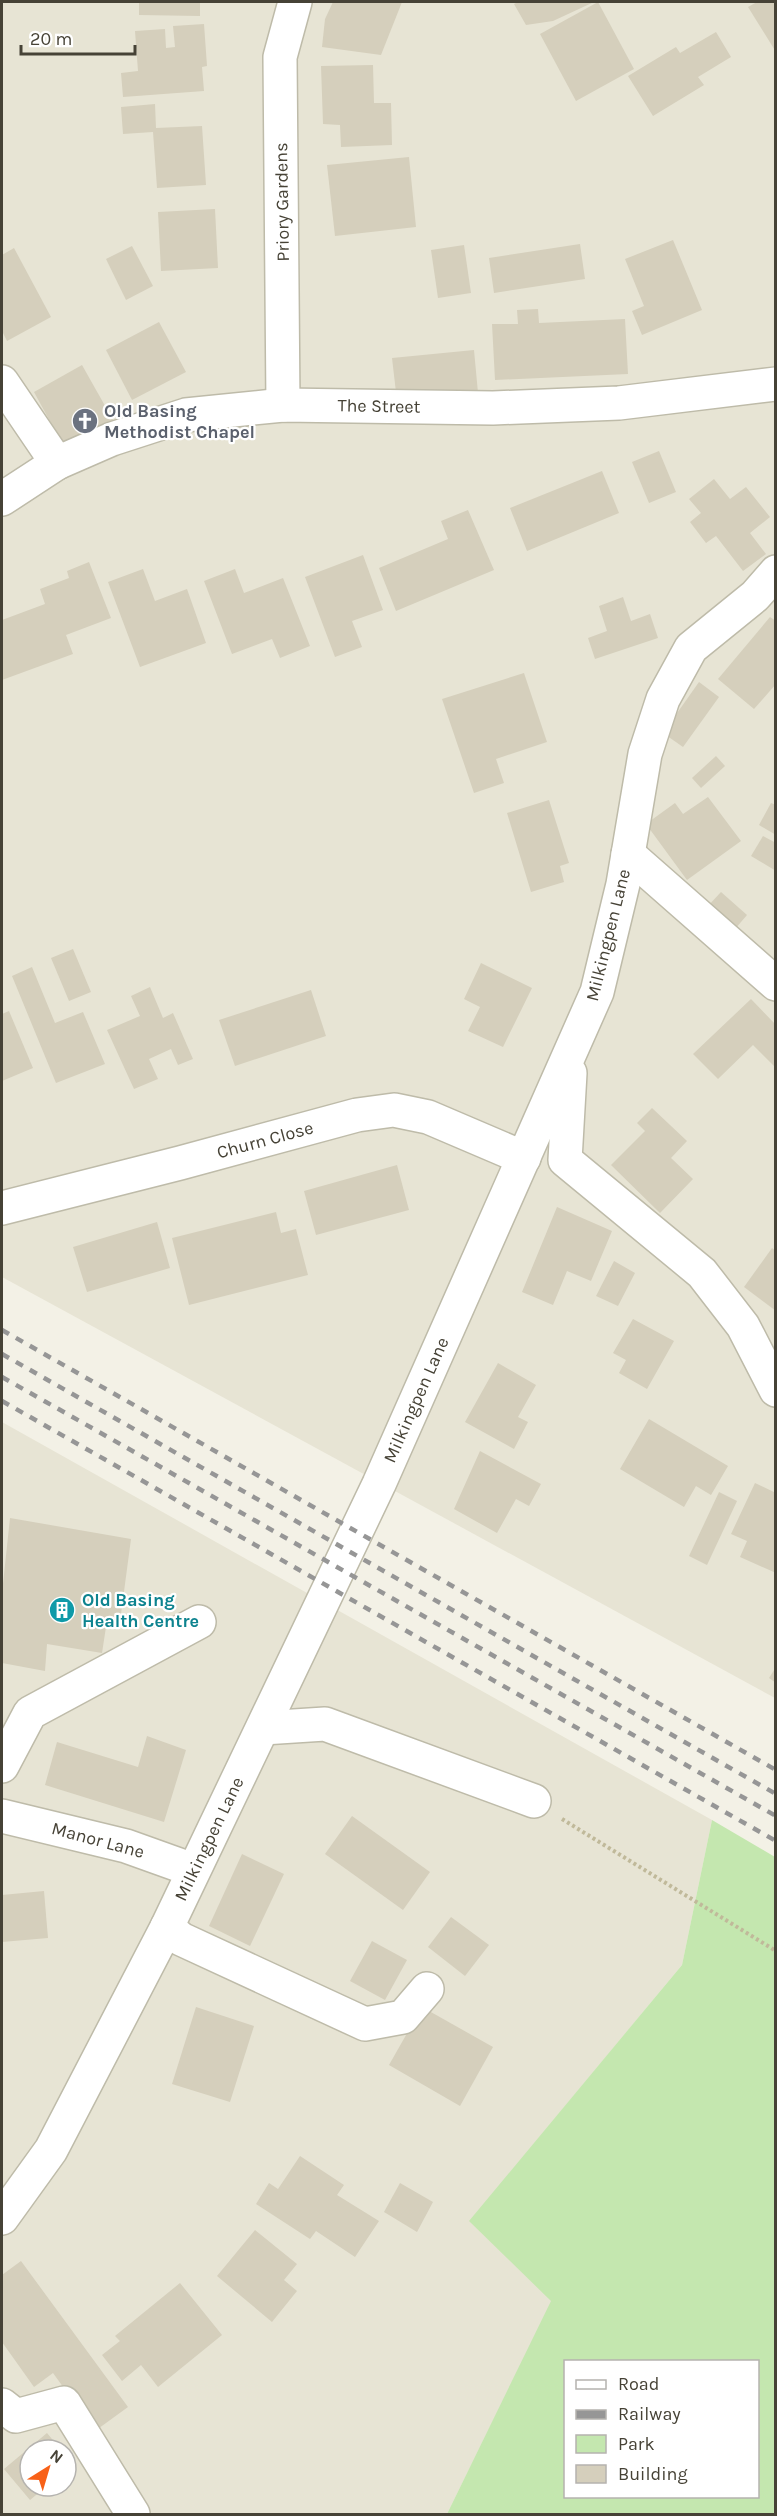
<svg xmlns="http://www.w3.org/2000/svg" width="777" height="2516" font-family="Karla,sans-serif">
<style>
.residential{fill:#e7e4d4;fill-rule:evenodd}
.green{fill:#c4e7af;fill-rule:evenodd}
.building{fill:#d5cfbc}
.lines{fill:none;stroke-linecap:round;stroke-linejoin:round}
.minor-casing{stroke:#bebba9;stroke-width:36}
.path{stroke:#c0b99a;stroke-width:4;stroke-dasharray:3 3;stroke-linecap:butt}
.minor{stroke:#fff;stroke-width:33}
.rail{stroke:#969696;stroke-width:4.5;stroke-dasharray:8 8;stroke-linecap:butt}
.labels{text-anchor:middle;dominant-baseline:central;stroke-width:4.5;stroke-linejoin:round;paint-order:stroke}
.street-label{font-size:18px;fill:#464236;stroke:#fff}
.worship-label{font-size:18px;font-weight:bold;fill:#5b616d;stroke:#fff;text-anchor:start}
.culture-label{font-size:18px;font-weight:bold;fill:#0d838f;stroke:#fff;text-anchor:start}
</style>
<rect width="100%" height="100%" fill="#f3f1e6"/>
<!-- residential -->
<g class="residential">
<path d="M2 2H775V1698L2 1277Z"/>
<path d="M2 1422 712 1820 682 1965 470 2221 552 2301 447 2514H2ZM30 2450H66V2486H30Z"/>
</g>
<!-- green -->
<path class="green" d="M712 1820 775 1857V2514H447L551 2301 469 2221 682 1965ZM566 2362H758V2496H566Z"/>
<!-- building -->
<g class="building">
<path d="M139 2H200V16L139 15Z"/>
<path d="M333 2H402L381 55 322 47 325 19Z"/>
<path d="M518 2H594L553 21 526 25 514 4Z"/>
<path d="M598 2 634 69 576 101 540 34Z"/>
<path d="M757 2H776V52L748 7Z"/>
<path d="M204 24 207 66 202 67 204 91 123 97 121 73 138 71 135 31 165 29 166 48 175 47 173 26Z"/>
<path d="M716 32 731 57 698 77 704 85 653 116 628 76 676 47 680 53Z"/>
<path d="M373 65 374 103H391L392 145 341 147 340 125 323 124 321 66Z"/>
<path d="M155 104 156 128 202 126 206 185 157 188 153 132 123 134 121 107Z"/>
<path d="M409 157 416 227 335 236 327 165Z"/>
<path d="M215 209 218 268 161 271 158 212Z"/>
<path d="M673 240 702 310 642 335 632 311 644 306 625 259Z"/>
<path d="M580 244 585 279 494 293 489 258Z"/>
<path d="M464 245 471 293 438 298 431 250Z"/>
<path d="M132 246 153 286 126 300 106 259Z"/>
<path d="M14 248 51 317 7 341 2 331V255Z"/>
<path d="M538 309 539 323 625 319 628 374 495 380 492 324H518L517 310Z"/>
<path d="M159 322 186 372 132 400 106 350Z"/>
<path d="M474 350 478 393 397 401 392 358Z"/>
<path d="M82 365 113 420 64 447 34 392Z"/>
<path d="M659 451 676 492 649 503 632 462Z"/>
<path d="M602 471 619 513 527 551 510 508Z"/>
<path d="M714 479 730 499 746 487 770 517 750 533 766 554 743 571 716 536 706 543 690 522 701 513 689 499Z"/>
<path d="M468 510 494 570 396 611 379 568 448 539 441 521Z"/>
<path d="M363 555 383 610 352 621 362 647 335 657 305 577Z"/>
<path d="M89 562 111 618 66 635 73 654 2 680V620L45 604 40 589 69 578 67 571Z"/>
<path d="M143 569 155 601 187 589 206 643 140 667 108 582Z"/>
<path d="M235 569 244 593 283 578 310 646 280 658 272 639 232 654 204 581Z"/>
<path d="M623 597 631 621 650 614 658 638 595 659 588 638 607 631 599 606Z"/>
<path d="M770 617 776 621V684L754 709 718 679Z"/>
<path d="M524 673 547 742 496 759 504 783 474 793 442 699Z"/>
<path d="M699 682 719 697 683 747 663 733Z"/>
<path d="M716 756 725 766 701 788 692 778Z"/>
<path d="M708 797 741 841 687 880 646 824 675 803 683 814Z"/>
<path d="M549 800 569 863 560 866 564 882 531 892 507 813Z"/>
<path d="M771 803 776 805V835L759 825Z"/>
<path d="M763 836 776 843V871L751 856Z"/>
<path d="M721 892 747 915 735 929 708 906Z"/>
<path d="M73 949 91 992 69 1001 51 958Z"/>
<path d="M481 963 532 988 503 1047 468 1031 480 1007 464 999Z"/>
<path d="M32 967 55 1023 83 1012 105 1064 56 1083 12 976Z"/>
<path d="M150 987 163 1018 173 1013 193 1059 178 1065 171 1049 149 1059 158 1079 134 1089 107 1030 140 1016 131 996Z"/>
<path d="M311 990 326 1036 235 1066 219 1020Z"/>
<path d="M751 999 776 1025V1068L753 1045 718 1079 693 1054Z"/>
<path d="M9 1011 33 1068 2 1081V1014Z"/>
<path d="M652 1108 687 1141 671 1158 693 1179 660 1213 611 1165 645 1131 637 1123Z"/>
<path d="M397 1165 409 1210 316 1235 304 1191Z"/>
<path d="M557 1207 612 1231 591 1281 567 1271 553 1305 522 1292Z"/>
<path d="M276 1212 281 1233 296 1229 308 1275 189 1305 172 1238Z"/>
<path d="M157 1222 170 1268 87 1292 73 1247Z"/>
<path d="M772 1248 776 1251V1311L744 1287Z"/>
<path d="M614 1261 635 1273 618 1306 596 1296Z"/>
<path d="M633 1319 674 1341 647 1389 619 1373 626 1360 613 1353Z"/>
<path d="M498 1363 536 1385 518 1417 528 1422 514 1449 465 1422Z"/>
<path d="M649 1419 728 1466 711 1495 696 1486 684 1507 620 1469Z"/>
<path d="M480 1451 541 1484 529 1506 516 1499 497 1533 454 1509Z"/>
<path d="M755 1483 776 1493V1573L740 1557 747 1541 731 1534Z"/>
<path d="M719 1492 737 1501 707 1565 689 1556Z"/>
<path d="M10 1518 131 1539 119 1629 106 1627 102 1653 47 1644 45 1671 2 1663V1593Z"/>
<path d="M776 1667V1683L769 1678Z"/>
<path d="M147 1736 186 1750 164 1822 45 1785 57 1742 138 1767Z"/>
<path d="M352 1816 430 1872 403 1910 325 1854Z"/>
<path d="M242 1854 284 1874 250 1946 209 1926Z"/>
<path d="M44 1891 48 1938 2 1942V1895Z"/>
<path d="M451 1917 489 1945 465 1976 428 1947Z"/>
<path d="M372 1941 407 1960 385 2000 350 1981Z"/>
<path d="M196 2007 254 2026 230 2102 172 2084Z"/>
<path d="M422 2007 493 2047 460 2106 389 2065Z"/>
<path d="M300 2156 344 2185 337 2195 379 2221 355 2257 316 2231 310 2239 256 2204 269 2183 278 2189Z"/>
<path d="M400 2183 433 2202 417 2232 384 2212Z"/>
<path d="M255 2230 297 2264 284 2280 297 2291 272 2322 217 2276Z"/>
<path d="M21 2261 128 2407 95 2431 53 2373 34 2387 2 2342V2275Z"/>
<path d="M180 2283 222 2335 158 2387 141 2365 122 2381 102 2355 120 2341 115 2336Z"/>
<path d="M47 2433 61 2450H30V2486H47L30 2500 4 2469Z"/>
<path d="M66 2456 73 2465 66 2470Z"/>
</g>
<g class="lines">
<!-- minor casing -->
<g class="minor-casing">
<g id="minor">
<path d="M2 382 57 463"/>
<path d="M283 405 280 57 295 2"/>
<path d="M2 499 57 463 112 439 186 415 283 405 493 408 619 403 776 384"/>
<path d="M628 854 776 984"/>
<path d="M570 1073 565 1160 702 1273 743 1326 776 1390"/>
<path d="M2 1208 180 1163 357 1115 394 1110 428 1117 524 1158"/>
<path d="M263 1728 325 1724 534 1801"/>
<path d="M2 1766 30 1713 199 1622"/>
<path d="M2 1816 126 1846 193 1870"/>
<path d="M167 1927 181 1939 365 2024 403 2017 427 1989"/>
<path d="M2 2218 51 2150 167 1927 379 1484 597 992 623 884 645 754 663 699 691 648 755 596 776 572"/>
<path d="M2 2405 16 2416 64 2403 133 2514"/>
</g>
</g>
<!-- path -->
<path class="path" d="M562 1819 776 1951"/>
<!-- minor -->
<use href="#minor" class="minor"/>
<!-- rail -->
<g class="rail">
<path d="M2 1330 776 1770"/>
<path d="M2 1354 776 1794"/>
<path d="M2 1377 776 1816"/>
<path d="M2 1401 776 1841"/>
</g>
</g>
<!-- icons -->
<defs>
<g id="church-disc" transform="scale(1.35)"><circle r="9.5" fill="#6b7280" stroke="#fff"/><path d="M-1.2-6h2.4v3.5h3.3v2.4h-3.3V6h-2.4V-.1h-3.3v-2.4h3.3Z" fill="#fff"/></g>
<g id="building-disc" transform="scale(1.35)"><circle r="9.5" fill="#0f9aa8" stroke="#fff"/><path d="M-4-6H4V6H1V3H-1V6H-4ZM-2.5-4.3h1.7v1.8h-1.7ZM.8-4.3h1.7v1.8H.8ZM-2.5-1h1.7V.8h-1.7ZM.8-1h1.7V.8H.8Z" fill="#fff"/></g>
</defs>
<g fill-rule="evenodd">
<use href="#church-disc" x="85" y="421"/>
<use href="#building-disc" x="62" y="1610"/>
</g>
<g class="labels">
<!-- street labels -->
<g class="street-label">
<text transform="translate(282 202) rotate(-91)">Priory Gardens</text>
<text transform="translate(379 406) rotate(1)">The Street</text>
<text transform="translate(608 935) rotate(-76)">Milkingpen Lane</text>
<text transform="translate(265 1140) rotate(-15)">Churn Close</text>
<text transform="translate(416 1400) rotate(-66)">Milkingpen Lane</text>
<text transform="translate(209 1839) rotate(-64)">Milkingpen Lane</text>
<text transform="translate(98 1840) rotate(15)">Manor Lane</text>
</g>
<!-- worship labels -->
<g class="worship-label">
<text x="104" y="411">Old Basing<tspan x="104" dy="21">Methodist Chapel</tspan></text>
</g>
<!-- culture labels -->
<g class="culture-label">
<text x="82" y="1600">Old Basing<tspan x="82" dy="21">Health Centre</tspan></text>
</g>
</g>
<!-- border -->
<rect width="777" height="2516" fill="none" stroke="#464236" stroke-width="6"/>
<!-- legend -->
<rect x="564" y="2360" width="195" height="138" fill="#ffffff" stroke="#b5b3af" stroke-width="1.5"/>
<rect x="576" y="2380" width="30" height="9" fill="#ffffff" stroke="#b5b3af" stroke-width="1.5"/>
<text x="618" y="2390" font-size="18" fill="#464236">Road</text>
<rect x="576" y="2410" width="30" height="9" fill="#969696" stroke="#b5b3af" stroke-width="1.5"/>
<text x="618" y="2420" font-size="18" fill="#464236">Railway</text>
<rect x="576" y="2435" width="30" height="18" fill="#c4e7af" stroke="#b5b3af" stroke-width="1.5"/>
<text x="618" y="2450" font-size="18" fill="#464236">Park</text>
<rect x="576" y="2465" width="30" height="18" fill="#d5cfbc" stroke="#b5b3af" stroke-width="1.5"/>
<text x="618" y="2480" font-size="18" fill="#464236">Building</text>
<!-- north arrow -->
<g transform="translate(48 2468) rotate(37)"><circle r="28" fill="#ffffff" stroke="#b5b3af" stroke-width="1.5"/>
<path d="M0-4.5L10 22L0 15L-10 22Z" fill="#f86118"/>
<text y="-9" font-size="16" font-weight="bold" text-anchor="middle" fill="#464236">N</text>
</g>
<!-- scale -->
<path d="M21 45v9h114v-9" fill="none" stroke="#464236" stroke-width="3"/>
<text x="30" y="45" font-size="18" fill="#464236" stroke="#ffffff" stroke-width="4.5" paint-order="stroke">20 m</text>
</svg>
